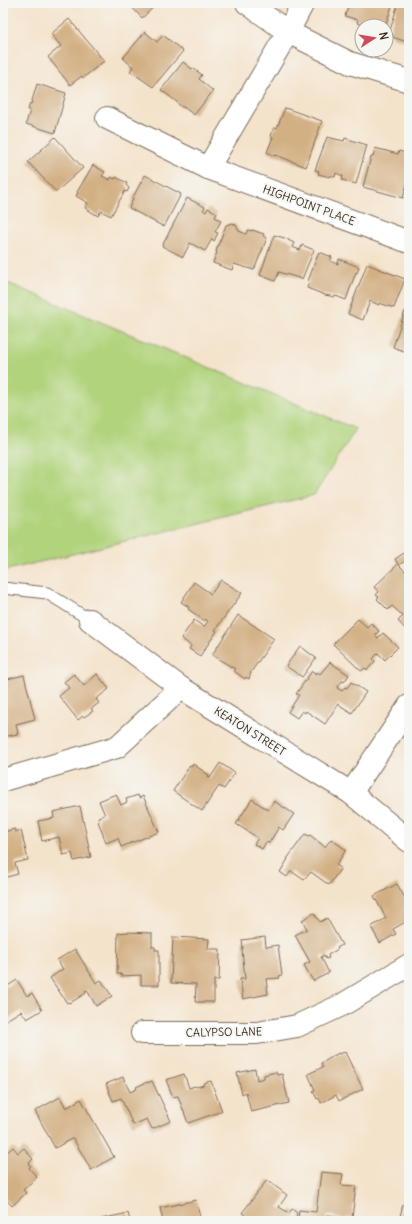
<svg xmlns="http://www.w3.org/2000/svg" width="412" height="1224" font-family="Delius,sans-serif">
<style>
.green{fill:#b1d37b;stroke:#767e4c}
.building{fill:#d3b084}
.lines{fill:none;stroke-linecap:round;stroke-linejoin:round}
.lane-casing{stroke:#7c6b5b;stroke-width:13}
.street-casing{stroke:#7c6b5b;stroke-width:24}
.lane{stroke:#fff;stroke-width:11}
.street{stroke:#fff;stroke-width:22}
.labels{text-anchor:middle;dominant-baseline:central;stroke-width:4;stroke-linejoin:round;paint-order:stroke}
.street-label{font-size:11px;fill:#3b2a1e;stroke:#f6f6f2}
</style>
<rect width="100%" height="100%" fill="#f6f6f2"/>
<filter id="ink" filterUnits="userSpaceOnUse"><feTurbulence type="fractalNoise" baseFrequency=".025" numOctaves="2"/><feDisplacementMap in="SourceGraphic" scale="8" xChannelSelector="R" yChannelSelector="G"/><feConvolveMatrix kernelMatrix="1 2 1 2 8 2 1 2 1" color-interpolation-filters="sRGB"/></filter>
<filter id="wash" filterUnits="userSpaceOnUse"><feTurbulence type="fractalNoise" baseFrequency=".012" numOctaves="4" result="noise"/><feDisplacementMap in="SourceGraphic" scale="16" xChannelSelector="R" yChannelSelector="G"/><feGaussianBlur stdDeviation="0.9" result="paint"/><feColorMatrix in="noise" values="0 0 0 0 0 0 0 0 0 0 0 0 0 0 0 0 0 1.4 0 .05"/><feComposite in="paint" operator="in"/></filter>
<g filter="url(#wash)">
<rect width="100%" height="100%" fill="#f4e3cb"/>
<!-- green -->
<path class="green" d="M3 281 356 429 314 495 3 571Z"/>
<g id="blocks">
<!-- building -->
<g class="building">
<path d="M128 3H158L142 18Z"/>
<path d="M349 3H393L385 26H367L357 23 358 20 345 16Z"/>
<path d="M398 3 409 4 408 40 404 39V41L392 37 393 35 389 34Z"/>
<path d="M69 19 104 61 83 78 82 76 70 85 48 57 61 46 51 34Z"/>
<path d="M145 32 157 42 163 35 183 51 153 87 130 71 133 67 123 58Z"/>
<path d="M183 62 192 69 193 68 202 75 199 79 213 91 194 115 185 108 180 106 177 102 161 90Z"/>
<path d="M37 84 66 93 55 133 26 124 30 110H28L30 103 31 104Z"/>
<path d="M285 108 322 121 306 167 276 155 275 156 267 152 273 137 271 136 274 128H277Z"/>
<path d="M55 137 83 168 56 192 28 162Z"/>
<path d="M327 137 344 141 345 138 367 145 356 184 342 180 343 176 336 173 335 177 331 175 330 177 318 174 319 171 315 170Z"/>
<path d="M375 148 398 154 399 151 409 154V176L403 198 363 187 371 157H373Z"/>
<path d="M93 165 105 172 102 176 110 180 111 177 115 179 116 177 127 183 126 185 129 188 127 192 125 191 111 216 101 211 98 216 85 208 88 203 76 196 78 193 77 192Z"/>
<path d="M145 175 181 194 164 227 129 208 133 199H132Z"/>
<path d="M187 198 205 207 203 210 206 212 208 208 217 213 215 217 221 221 215 232 218 233 214 241 212 239 205 251 190 243 183 257 162 246Z"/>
<path d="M232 223 236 225 239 231 246 234 248 230 252 231V230L264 234 263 236 267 238 254 270 234 264 232 270 213 263 217 252 216 251 226 225Z"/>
<path d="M274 235 288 239V240L294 243 292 247 300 250 302 245 314 250 302 279 279 272 275 281 260 275Z"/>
<path d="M319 252 332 257 330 261 338 264 339 259 359 267 357 273 356 272 346 300 336 296 335 297 325 295 307 288 309 282 308 281Z"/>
<path d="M367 264 405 279 394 308 379 303V305L370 301 363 320 348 314Z"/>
<path d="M405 311 409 313V353L393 347Z"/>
<path d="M404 553 408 559 399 565 405 571 407 569 409 571V633L398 621 403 616 392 606 388 610 377 599 379 597 376 595 379 592 374 587 398 564 395 559Z"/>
<path d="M221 580 242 593 215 630 217 631 200 656 189 649 191 646 181 638 194 620 204 627 208 621 206 619 205 621 188 609 189 607 181 602 194 582 211 594Z"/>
<path d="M238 615 274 639 251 672 249 679 246 677 245 679 234 671 235 669 212 655Z"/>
<path d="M358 619 367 627 371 623 379 631 375 635 378 638 383 633 398 647 385 660 378 653 373 659 375 661 367 670 365 668 361 671 333 644Z"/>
<path d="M300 646 316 658 302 677 286 666Z"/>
<path d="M330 662 349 675 344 682 342 681 337 688 342 691 345 687 347 688 351 682 366 692 352 713 338 704 325 724 306 711 305 713 302 711 297 718 288 712 299 695 296 694 312 671 316 674 317 672 320 674Z"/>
<path d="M74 674 84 686 97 674 109 689 96 699 99 703 91 709 93 711 84 717 83 716 78 720 59 696 69 688 64 682Z"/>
<path d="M24 675 35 719 16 724 18 734 3 737V680Z"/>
<path d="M220 763 235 773 224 789 219 786 202 811 173 791 190 765 192 766 193 764 209 775 208 777 210 778Z"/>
<path d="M116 794 121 805 127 802 126 799 138 795 139 798 143 796 159 832 121 847 118 838 106 843 98 821H99L98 817 105 815 99 801Z"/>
<path d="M252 799 268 810 274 801 294 814 283 830 279 827 269 843 266 842 262 849 254 844 258 838 236 824Z"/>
<path d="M80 806 91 857 74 861 72 853 63 855 59 837 42 841 38 821 54 818 53 812Z"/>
<path d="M15 829V832L21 830 28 860 15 863 18 874 7 877 3 866V835L4 834V832Z"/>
<path d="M305 834 309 836 310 835 325 847 331 839 346 850 336 865 341 868 329 885 311 872 304 880 291 871 287 877 280 872 288 859H287Z"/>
<path d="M397 884 409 905V920L393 929 396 934 380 943 371 927 386 918 374 896Z"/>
<path d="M314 913 320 922 327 918 342 945 337 948 338 949 328 955 329 958 326 959 324 955 321 957 329 973 313 981 304 965 310 962 295 935 307 929 302 920Z"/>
<path d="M127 932 152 933V947H155V950H159V985H141V975L121 976V974H117L118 933Z"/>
<path d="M173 937 209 939 208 949H220L219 980H214V1002H195L196 984 171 983Z"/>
<path d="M265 937 266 947 278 945 282 975 279 976 280 978 266 979 268 994 243 999 240 979H245L242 949H243L242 940Z"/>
<path d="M75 949 96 983 101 980 112 996 96 1006 87 990 85 991 86 993 70 1003 69 1002 67 1003 50 978 63 969 57 960Z"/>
<path d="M17 980 27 996 32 993 42 1010 27 1019 21 1011 3 1022V987L5 985 6 987Z"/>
<path d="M345 1052 363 1089 339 1101 336 1095 321 1103 319 1098 317 1099 313 1091 315 1090 308 1074 323 1067 321 1063 329 1059V1058L339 1053V1054Z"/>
<path d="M255 1069 257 1080 264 1078V1075L276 1072 277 1075 282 1074 289 1103 251 1112 246 1092 242 1094 237 1073Z"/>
<path d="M184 1074 189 1088 195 1086 196 1087 204 1085 203 1083 211 1081 222 1111 188 1123 178 1096 173 1097 166 1080Z"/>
<path d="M123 1077 130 1092 137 1089 136 1087 147 1082V1083L152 1081 171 1121 152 1129 147 1119 133 1125 121 1098 113 1101 106 1084Z"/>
<path d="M60 1097 66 1108 81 1099 114 1157 91 1170 73 1138 55 1148 35 1111Z"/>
<path d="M13 1147 18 1153 24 1148 33 1159 28 1164 31 1166 29 1168 37 1177 23 1190 26 1193 12 1206 3 1196V1185L5 1183 3 1180V1156Z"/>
<path d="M321 1172 343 1174 341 1185 356 1186 352 1218 347 1217V1219L335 1218V1216L327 1215 326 1221H298L299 1210 316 1212Z"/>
<path d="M267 1180 287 1195 279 1207 289 1213 292 1209 297 1213 295 1221H253L242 1213Z"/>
<path d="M196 1200 201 1221H163L160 1208Z"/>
<path d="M403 1204 409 1205V1221H399Z"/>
<path d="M128 1213 130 1221H102L101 1219Z"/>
</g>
</g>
</g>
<g filter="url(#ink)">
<use href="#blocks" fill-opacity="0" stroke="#7c6b5b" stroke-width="1"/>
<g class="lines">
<!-- lane casing -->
<g class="lane-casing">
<path id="lane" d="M3 588 47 593 90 620"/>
</g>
<!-- street casing -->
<g class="street-casing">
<g id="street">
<path d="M247 3 288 32 350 63 409 81"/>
<path d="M107 118 208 168 409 242"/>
<path d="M208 168 288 32 303 3"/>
<path d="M90 620 181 688 351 793 409 841"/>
<path d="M3 780 117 747 181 688"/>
<path d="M351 793 409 706"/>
<path d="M142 1033H257L297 1026 342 1005 409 965"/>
</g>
</g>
<!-- lane -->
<use href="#lane" class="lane"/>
<!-- street -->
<use href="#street" class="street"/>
</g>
</g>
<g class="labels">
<!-- street labels -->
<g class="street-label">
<text transform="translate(309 205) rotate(20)">HIGHPOINT PLACE</text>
<text transform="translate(250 731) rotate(32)">KEATON STREET</text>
<text transform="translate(224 1032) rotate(-1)">CALYPSO LANE</text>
</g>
</g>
<!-- margin -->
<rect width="412" height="1224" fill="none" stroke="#f6f6f2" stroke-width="16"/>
<!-- north arrow -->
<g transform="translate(374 38) rotate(78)"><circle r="19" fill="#f6f6f2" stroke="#aba49d"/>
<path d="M0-3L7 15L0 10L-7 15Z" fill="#d1495b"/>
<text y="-6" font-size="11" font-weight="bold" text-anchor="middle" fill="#3b2a1e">N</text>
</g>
</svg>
